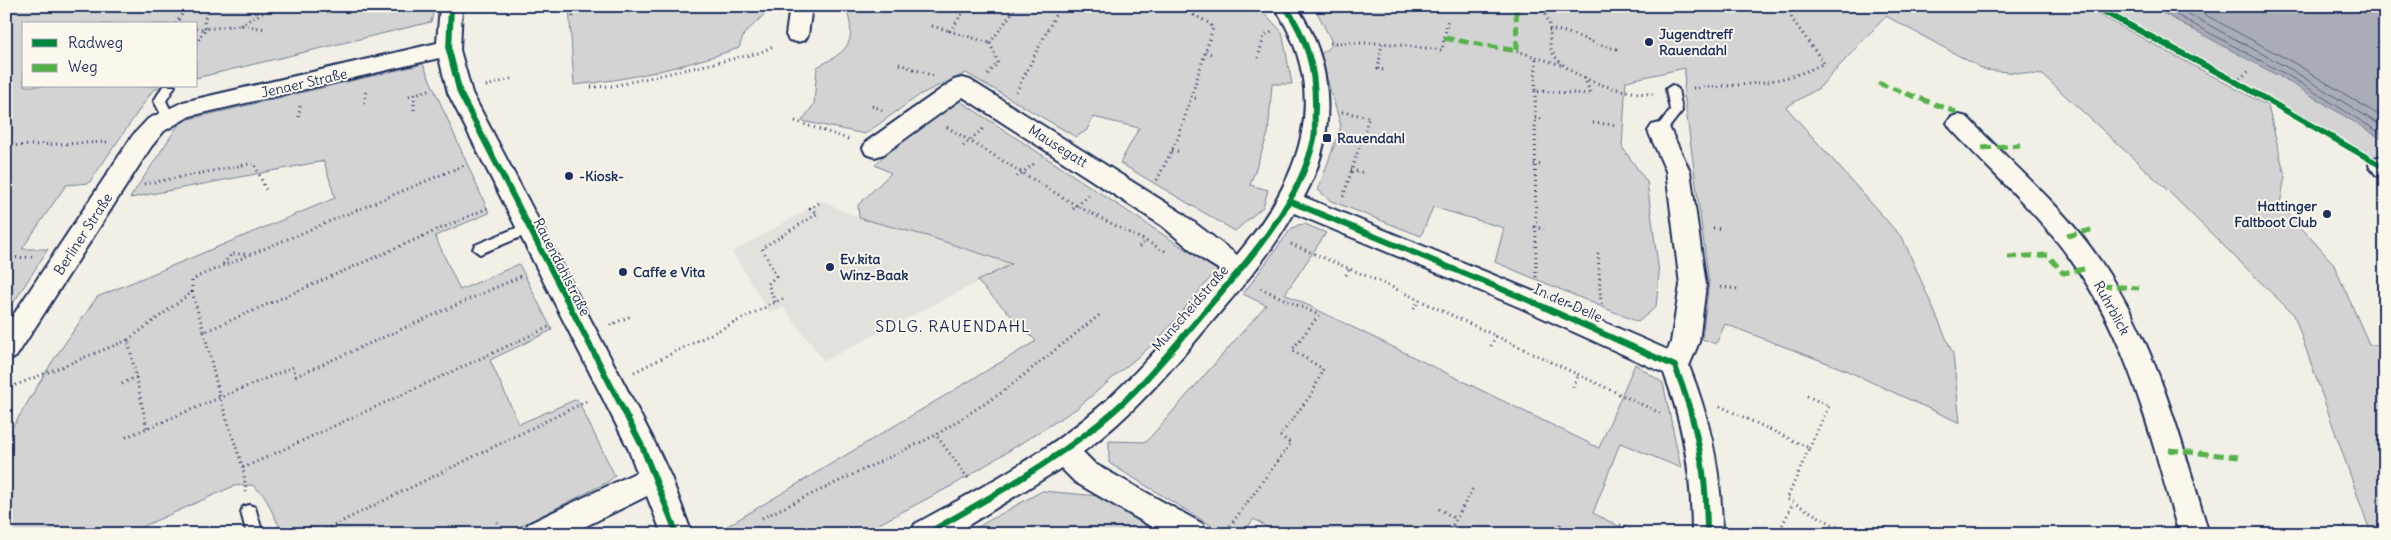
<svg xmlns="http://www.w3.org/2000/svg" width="2391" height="540" font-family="Delius,sans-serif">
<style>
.built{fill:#e2e1dc}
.green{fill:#d2d3d2;stroke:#768198}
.water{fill:#a9adb7;stroke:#707b93}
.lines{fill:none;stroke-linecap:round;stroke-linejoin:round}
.shore{stroke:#546182;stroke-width:1}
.lane-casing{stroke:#1b2f5e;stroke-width:4}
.street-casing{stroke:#1b2f5e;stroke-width:4}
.path{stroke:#1b2f5e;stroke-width:3;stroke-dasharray:1 4;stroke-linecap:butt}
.lane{fill:#fbf7ec;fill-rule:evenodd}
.street{fill:#fbf7ec;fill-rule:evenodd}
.quiet{stroke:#55b248;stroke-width:5;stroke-dasharray:10 5;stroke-linecap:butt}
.cycleway-casing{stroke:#fbf7ec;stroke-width:9}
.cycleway{stroke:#00873e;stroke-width:6}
.poi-dot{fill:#1b2f5e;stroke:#fbf7ec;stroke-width:2}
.labels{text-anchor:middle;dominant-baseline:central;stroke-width:4;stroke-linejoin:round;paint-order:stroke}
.poi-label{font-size:14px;font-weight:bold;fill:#1b2f5e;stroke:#fbf7ec;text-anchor:start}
.street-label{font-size:14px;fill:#1b2f5e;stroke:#fbf7ec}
.quarter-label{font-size:16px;letter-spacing:1px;fill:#1b2f5e;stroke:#fbf7ec}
</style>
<rect width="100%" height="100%" fill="#f2efe6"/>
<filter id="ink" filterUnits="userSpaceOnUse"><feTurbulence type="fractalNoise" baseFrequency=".02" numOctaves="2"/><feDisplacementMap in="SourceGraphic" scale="10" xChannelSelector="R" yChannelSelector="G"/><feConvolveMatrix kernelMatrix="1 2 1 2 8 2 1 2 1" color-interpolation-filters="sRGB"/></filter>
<g filter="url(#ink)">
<!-- built -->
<path class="built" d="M822 201 859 218 927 236 1013 264 824 361 783 307 770 313 732 252Z"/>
<!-- green -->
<g class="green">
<path d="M6 6H435L431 22 196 78V24H24V86H167L153 90 89 183 66 185 22 249H48L14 302H6Z"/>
<path d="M569 6H770V9L744 34 739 48C686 66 630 80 574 85Z"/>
<path d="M845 6H1258L1282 32 1292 84H1272L1268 134 1250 185 1268 190 1263 207 1235 231 1120 163 1139 128 1093 117 1087 130 1076 137 966 73 921 94 865 134 802 121 814 104 817 67C849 51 858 41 845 6Z"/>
<path d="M1314 6H2083L2268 106 2285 176 2280 204 2333 263 2369 344 2385 347V534H2371L2294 315 2162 185 2043 75 1985 70 1886 16 1819 88 1786 107 1903 239 1953 354 1960 423 1843 369 1725 324 1716 344 1702 339 1709 282 1684 94 1685 68 1626 81 1622 147 1647 182 1659 273 1656 307 1638 322 1495 262 1504 228 1433 207 1421 236 1331 201 1318 190 1341 126 1320 55 1333 44Z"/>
<path d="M2101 6H2151L2288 79 2385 140V163Z"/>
<path d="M423 64 489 213 435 236 460 290 519 264 552 330 490 360 519 424 577 399 615 476 606 483 505 534H283L264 495 252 485 234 486 126 534H6V438L52 362 97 297 335 198 324 161 130 198 181 121Z"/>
<path d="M960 101 1217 270 1159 339 1076 409 957 483 860 534H714L1036 341 977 281 1012 264 927 236 859 218 858 205 891 173 875 165 894 145Z"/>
<path d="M1305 224 1326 233 1285 294 1599 448 1635 364 1663 383 1681 468 1620 443 1593 513 1634 534H1278L1254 519 1242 534H1225L1109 463V441L1146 442 1266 305 1243 294 1291 229 1298 225Z"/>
<path d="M1042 491 1099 496 1160 534H965Z"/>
</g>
<!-- water -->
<path class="water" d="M2150 6H2385V141L2286 80Z"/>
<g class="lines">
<!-- shore -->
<g class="shore">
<path d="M2160 6 2289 76 2385 136"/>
<path d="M2174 6 2292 70 2385 128"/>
<path d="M2189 6 2296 64 2385 119"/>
</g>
<!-- lane casing -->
<g class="lane-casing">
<g id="lane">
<path d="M1672 85 1678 89 1682 111 1664 134 1660 135 1654 131 1670 110 1666 89Z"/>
<path d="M163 86H175L166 101 174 117 168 121 164 120 154 101Z"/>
<path d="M528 223 533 224 535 228 533 232 480 254 473 249 475 245Z"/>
<path d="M249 505 255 507 263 534H247L241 512 243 507Z"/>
</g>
</g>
<!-- street casing -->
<g class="street-casing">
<g id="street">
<path d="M440 6H462L460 50 472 93 652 437 671 477 692 534H662L647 496 570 534H524L528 524 637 472 628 448 448 93 439 58 190 116 164 131 151 147 16 357 6 360V326L133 135 148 119 183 102 437 43Z"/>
<path d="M790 6H812L808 35 805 40 797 42 789 40 786 35Z"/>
<path d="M1274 6H1296C1336 63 1337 137 1304 197L1537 293 1668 350 1671 342 1680 285 1666 171 1648 131 1652 125 1660 123 1668 125 1690 171 1706 285 1699 342 1689 366C1711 421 1722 474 1722 534H1692C1692 477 1684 426 1664 373L1519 307 1294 213C1271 254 1239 290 1209 325 1170 371 1132 416 1083 452L1095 464 1203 524 1207 534H1164L1075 482 1061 468 954 534H911L915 524C981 488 1049 452 1106 401 1149 362 1185 316 1223 272L1202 259 1161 225 963 97 884 154 875 157 866 154 863 148 866 142 954 80 962 78 970 80 1179 211 1237 255C1300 179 1333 97 1274 6Z"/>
<path d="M1959 115 1967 117C2007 159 2053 198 2088 244 2153 329 2179 433 2209 534H2179C2151 439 2130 342 2071 260 2037 212 1991 172 1951 129L1947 123 1951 117Z"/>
<path d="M2381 156 2385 157V178L2376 175 2369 165 2372 159Z"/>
</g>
</g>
<!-- path -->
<g class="path">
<path d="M573 6V17"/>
<path d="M968 6 950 31 990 43"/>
<path d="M1540 6C1544 13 1549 20 1550 27 1551 35 1548 43 1552 51 1565 79 1625 94 1653 94"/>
<path d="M176 24 187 6"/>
<path d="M240 25 275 6"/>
<path d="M932 26 950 31"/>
<path d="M196 29H205L204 21 207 13"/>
<path d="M1549 30C1574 30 1593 46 1618 49"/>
<path d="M990 43 1017 6"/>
<path d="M1330 43H1382"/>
<path d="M196 44 205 29 239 25 266 29"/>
<path d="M1517 51 1564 66"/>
<path d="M1205 53 1213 54"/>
<path d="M1258 58 1264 36 1272 32"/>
<path d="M1536 59 1535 91 1591 94 1583 74"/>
<path d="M899 64 934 76"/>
<path d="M1383 70 1378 69 1382 43 1442 50 1448 19"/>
<path d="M988 74 998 63 990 43"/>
<path d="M2236 82 2251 69"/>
<path d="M486 86 514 78"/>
<path d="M591 87 613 86 759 53 775 45"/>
<path d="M1693 88C1738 85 1783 85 1824 63L1792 19 1788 6"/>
<path d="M1535 91 1536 278"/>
<path d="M1016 92 1060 6"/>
<path d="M414 94V111"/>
<path d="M409 96 432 89"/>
<path d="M1190 97 1199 99"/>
<path d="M365 103 366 89"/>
<path d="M872 106 886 111"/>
<path d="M1342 112 1369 117 1343 197"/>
<path d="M299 117 300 105"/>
<path d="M1535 118 1543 119"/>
<path d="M795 121 851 140"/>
<path d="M1593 123 1617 125"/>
<path d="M947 127 1077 206 1165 251"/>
<path d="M6 146 109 142"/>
<path d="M963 146 984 128"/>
<path d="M1172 150 1181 152"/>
<path d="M1534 164 1543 165"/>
<path d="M1351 170 1365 173"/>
<path d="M1017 177 1035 163"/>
<path d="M1157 180 1178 138 1213 28 1209 23 1194 15 1196 6"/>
<path d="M144 184 254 163 267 192"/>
<path d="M1073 209 1089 195"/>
<path d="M1534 227 1544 229"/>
<path d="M1713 228 1723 229"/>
<path d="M1291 244 1383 283 1660 413"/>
<path d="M1139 247 1146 240"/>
<path d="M1598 253 1601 305"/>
<path d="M6 258 33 257"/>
<path d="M223 264 232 254H247"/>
<path d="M1346 275 1349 269"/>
<path d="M1721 287 1738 289"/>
<path d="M192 292 204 332 490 207"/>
<path d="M775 302 768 284 776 276 762 248 817 214 810 208 822 201"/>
<path d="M1414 309 1419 300"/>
<path d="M610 325 631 316"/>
<path d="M204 332 220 398 243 468 246 492"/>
<path d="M128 340 192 292V281L199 276 467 164"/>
<path d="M1491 346 1496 335"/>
<path d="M634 372 786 297"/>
<path d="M122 384 136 377"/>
<path d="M1573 387 1579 374"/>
<path d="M6 389 128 340 147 428"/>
<path d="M1807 396 1829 406 1809 448"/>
<path d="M1720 406 1809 448 1787 499 1843 530 1841 534"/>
<path d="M126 437 293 367 296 376 524 275"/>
<path d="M243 468 551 326"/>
<path d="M968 478 936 435 1001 393 1102 313"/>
<path d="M1439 509 1456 519"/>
<path d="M762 518 936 435"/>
<path d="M497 522 502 534"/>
<path d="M1620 525 1641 534"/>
<path d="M316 534 587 401"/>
<path d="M1224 534 1291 443 1280 436 1313 392 1323 369 1292 350 1319 315 1260 288"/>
<path d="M1448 534 1473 488"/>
<path d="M1556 534 1561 524"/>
<path d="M1778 534 1793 503"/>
</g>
<!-- lane -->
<use href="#lane" class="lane"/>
<!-- street -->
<use href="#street" class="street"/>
<!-- quiet -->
<g class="quiet">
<path d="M1444 38 1517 51 1516 6"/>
<path d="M1878 83 1956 112"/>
<path d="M1982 148 2020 145"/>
<path d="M2067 236 2095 229"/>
<path d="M2008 257 2048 255 2063 273 2089 268"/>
<path d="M2101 286 2139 288"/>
<path d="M2169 450 2239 457"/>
</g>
<!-- cycleway casing -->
<g class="cycleway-casing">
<g id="cycleway">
<path d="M451 6 449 50 460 93 642 446 677 534"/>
<path d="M2093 6 2236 82 2385 168"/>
<path d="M1289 201 1528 300 1675 366C1697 422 1707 474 1707 534"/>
<path d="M926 534C986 500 1047 466 1101 422 1138 392 1168 354 1199 318 1244 265 1298 209 1314 139 1316 129 1314 119 1315 109 1316 69 1307 38 1285 6"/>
</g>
</g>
<!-- cycleway -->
<use href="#cycleway" class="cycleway"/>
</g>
</g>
<!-- markers -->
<g class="poi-dot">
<circle cx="1649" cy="42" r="5"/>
<rect x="1322" y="133" width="10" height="10" rx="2.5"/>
<circle cx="569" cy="176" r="5"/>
<circle cx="2327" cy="214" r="5"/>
<circle cx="830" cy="267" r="5"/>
<circle cx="623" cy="272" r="5"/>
</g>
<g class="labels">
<!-- poi labels -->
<g class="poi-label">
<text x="1659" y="34">Jugendtreff<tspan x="1659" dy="16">Rauendahl</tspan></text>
<text x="1337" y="138">Rauendahl</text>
<text x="579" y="176">-Kiosk-</text>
<text x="2317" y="206" text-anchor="end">Hattinger<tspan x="2317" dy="16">Faltboot Club</tspan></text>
<text x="840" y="259">Ev.kita<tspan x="840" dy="16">Winz-Baak</tspan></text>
<text x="633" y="272">Caffe e Vita</text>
</g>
<!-- street labels -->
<g class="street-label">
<text transform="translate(304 83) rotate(-13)">Jenaer Straße</text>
<text transform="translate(1058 146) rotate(32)">Mausegatt</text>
<text transform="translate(83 234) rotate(-57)">Berliner Straße</text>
<text transform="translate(562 267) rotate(63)">Rauendahlstraße</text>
<text transform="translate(1568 303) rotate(24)">In der Delle</text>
<text transform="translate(1190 308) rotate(-49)">Munscheidstraße</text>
<text transform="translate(2112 308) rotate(61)">Ruhrblick</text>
</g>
<!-- quarter labels -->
<g class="quarter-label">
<text x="953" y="326">SDLG. RAUENDAHL</text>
</g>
</g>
<!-- margin -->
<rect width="2391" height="540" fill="none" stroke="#fbf7ec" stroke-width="25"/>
<rect x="12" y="12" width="2366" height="515" fill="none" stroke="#1b2f5e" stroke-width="2" filter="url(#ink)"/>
<!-- legend -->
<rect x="22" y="22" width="175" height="65" fill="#fbf7ec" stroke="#a1a7b3"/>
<rect x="32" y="39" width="25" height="8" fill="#00873e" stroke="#a1a7b3"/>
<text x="68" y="48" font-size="15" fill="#1b2f5e">Radweg</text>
<rect x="32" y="64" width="25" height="8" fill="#55b248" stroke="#a1a7b3"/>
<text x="68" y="72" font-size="15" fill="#1b2f5e">Weg</text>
</svg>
